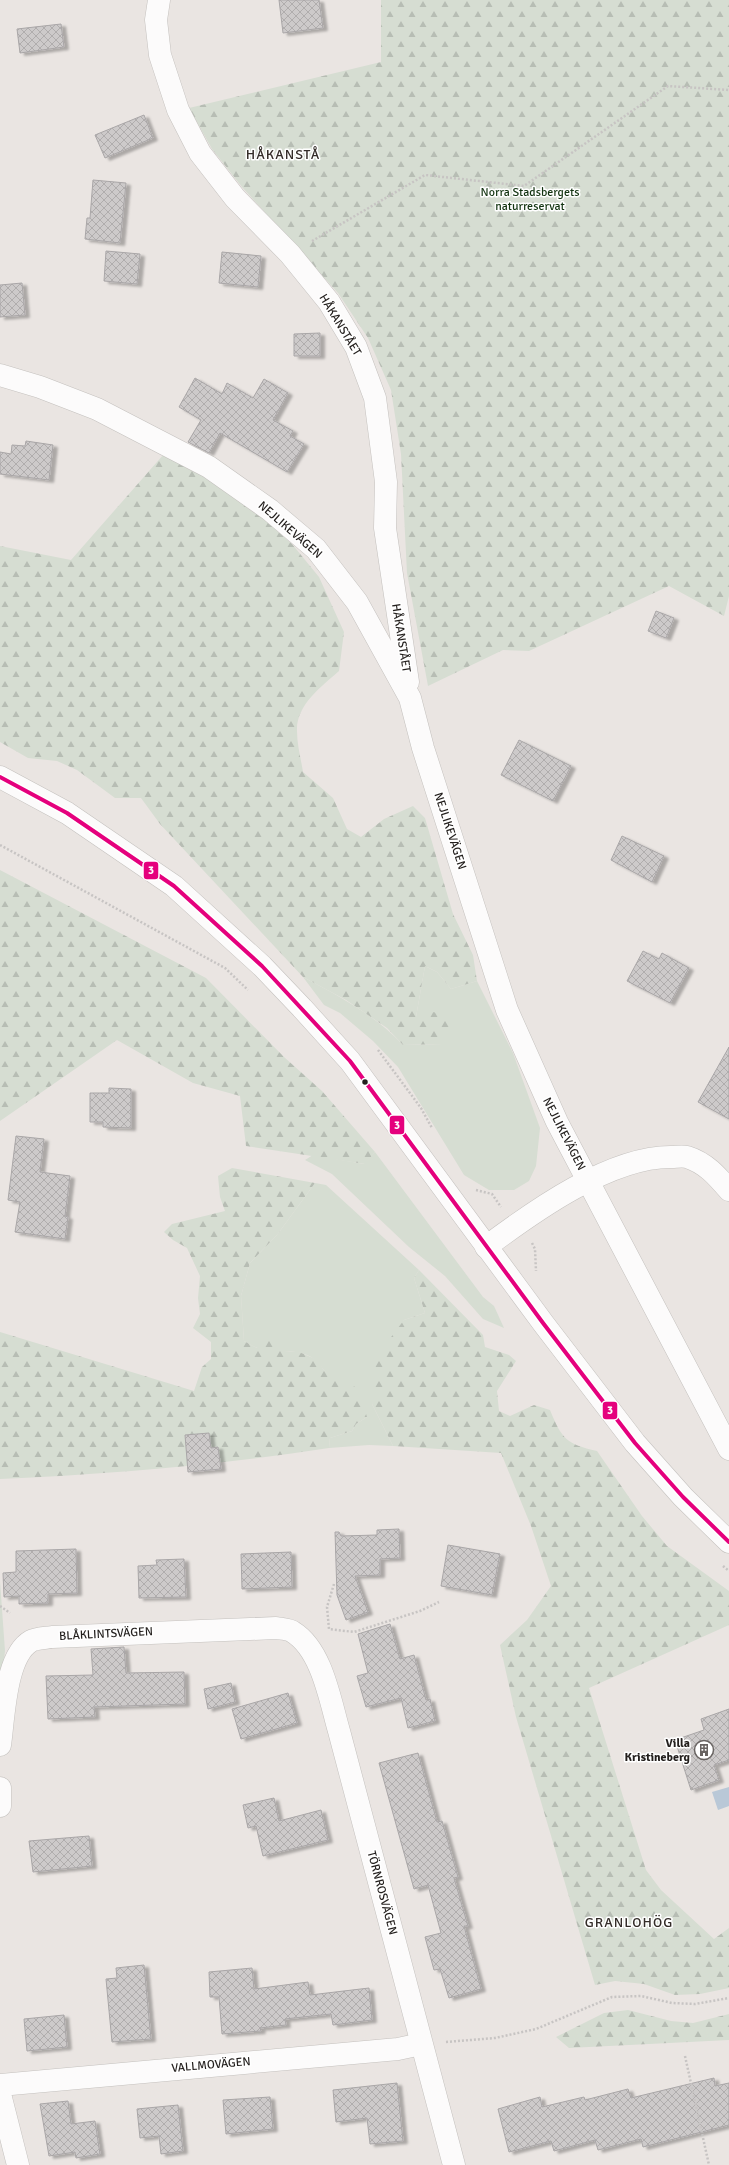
<svg xmlns="http://www.w3.org/2000/svg" width="729" height="2165" font-family="Signika,sans-serif">
<style>
.green{fill:#d6ddd2}
.forest{fill:url(#forest-firs)}
.water{fill:#b9c8d7}
.building{fill:url(#building-cross-hatch);stroke:#a9a6a7;filter:url(#shadow)}
.lines{fill:none;stroke-linecap:round;stroke-linejoin:round}
.minor-casing{stroke:#c4c1be;stroke-width:23}
.tertiary-casing{stroke:#c4c1be;stroke-width:23}
.path{stroke:#c7c4c3;stroke-width:2.5;stroke-dasharray:2 2;stroke-linecap:butt}
.minor{stroke:#fcfbfb;stroke-width:22}
.tertiary{stroke:#fcfbfb;stroke-width:22}
.bus-1-casing{stroke:#fff;stroke-width:7}
.bus-1{stroke:#e5007d;stroke-width:4}
.bus-dot{fill:#231f1d;stroke:#fff;stroke-width:1.5}
.labels{text-anchor:middle;dominant-baseline:central;stroke-width:3;stroke-linejoin:round;paint-order:stroke}
.park-label{font-size:12px;fill:#133411;stroke:#fff}
.street-label{font-size:12px;fill:#231f1d;stroke:#fff}
.poi-label{font-size:12px;font-weight:bold;fill:#231f1d;stroke:#fff;text-anchor:end}
.quarter-label{font-size:14px;letter-spacing:1px;fill:#332c28;stroke:#fff}
.line-badge{stroke:#fff;stroke-width:1.5}
.badge-label{font-size:11px;text-anchor:middle;font-weight:bold;fill:#fff}
</style>
<defs>
<pattern id="forest-firs" width="22" height="20" patternUnits="userSpaceOnUse"><rect width="22" height="20" fill="#d6ddd2"/><path d="M5 1l3.5 6h-7zM16 11l3.5 6h-7z" fill="#b7bdb4"/></pattern>
<pattern id="building-cross-hatch" width="8" height="8" patternUnits="userSpaceOnUse"><rect width="8" height="8" fill="#cdcaca"/><path d="M0 0l8 8M0 8l8-8" fill="none" stroke="#b0adad"/></pattern>
<filter id="shadow"><feDropShadow dx="4.5" dy="2.5" stdDeviation="1" flood-color="#0004"/></filter>
</defs>
<rect width="100%" height="100%" fill="#eae5e2"/>
<!-- green -->
<g class="green">
<path d="M425 966 437 972 451 989 477 981 513 1053 540 1128 536 1166 529 1181 514 1190H489L464 1175 398 1067 373 1041 340 1013 324 1005 303 977C339 996 375 1015 403 1045L442 1044 416 1017Z"/>
<path d="M375 1152 483 1297 494 1306 504 1328 483 1319 445 1276 409 1247 332 1174 305 1160 313 1155 364 1164Z"/>
<path d="M315 1183 326 1185 419 1270 414 1278 425 1313 404 1320 372 1404 393 1446 369 1445 329 1448 330 1438 352 1431 356 1424 367 1417 323 1369C309 1345 281 1354 258 1348 253 1347 248 1343 244 1341L241 1296 250 1263 277 1235Z"/>
<path d="M0 1581 5 1651 0 1694Z"/>
</g>
<!-- forest -->
<g class="forest">
<path d="M381 0H729V596L724 616 669 586 529 651 503 650 428 686 407 573 401 454 391 390 368 338 338 293 242 187 212 149 189 108 381 62Z"/>
<path d="M164 454 232 491 292 544 319 577 344 632 339 671C321 687 296 705 297 731 297 745 301 759 303 772L333 798 347 829 361 837 384 819 413 806 425 818 453 914 473 955 477 981 451 989 437 972 425 966 416 1017 434 1012 450 1021 448 1032 442 1044 403 1045 387 1028 346 1000 303 977 160 824 141 798H115L77 770 57 761 28 758 0 742V546L71 560Z"/>
<path d="M0 870 206 978 284 1057 322 1091 375 1152 365 1164 246 1146 240 1096 193 1083 117 1040 0 1121Z"/>
<path d="M232 1168 315 1183 277 1235 250 1263 241 1296 244 1341 257 1348 264 1339 278 1341 285 1351 299 1352 318 1360 323 1369 339 1384 351 1382 360 1394 367 1417 356 1424 352 1431 330 1438 329 1448C220 1465 110 1474 0 1479V1332L194 1391 202 1367 211 1359V1342L193 1328 200 1314 198 1298 200 1276 187 1248 173 1240 164 1232 172 1224 225 1211 220 1197 218 1176Z"/>
<path d="M419 1270 483 1335 485 1347 509 1355 516 1361 497 1391 499 1411 510 1416 534 1405 550 1410C562 1439 566 1444 597 1451L642 1516 667 1546 729 1591V1625L589 1688 646 1870 661 1890 714 1939 729 1928V1988L700 1994 675 1995 644 1984 615 1981 595 1985 516 1717 500 1645 527 1620 551 1586 531 1526 501 1453 393 1446 372 1404 376 1357 404 1320 425 1313 414 1278Z"/>
<path d="M628 2010 671 2021 693 2023 729 2014V2040L569 2048 556 2037 604 2013Z"/>
</g>
<!-- water -->
<path class="water" d="M729 1787V1806L718 1810 712 1792Z"/>
<!-- building -->
<g class="building">
<path d="M279 0H319L323 28 283 33Z"/>
<path d="M61 24 64 47 20 53 17 29Z"/>
<path d="M144 115 153 138 105 158 95 135Z"/>
<path d="M93 180 126 183 120 243 85 239 87 218H90Z"/>
<path d="M106 251 140 254 137 284 104 281Z"/>
<path d="M222 252 261 256 258 287 219 283Z"/>
<path d="M22 283 25 315 0 317V285Z"/>
<path d="M320 333V356H294V334Z"/>
<path d="M195 378 222 394 227 383 253 398 264 379 288 393 273 420 293 431 290 436 304 444 287 472 220 433 209 453 188 442 201 420 179 407Z"/>
<path d="M26 441 53 445 49 480 0 474V452L11 454 12 445 25 446Z"/>
<path d="M656 611 674 618 666 638 648 631Z"/>
<path d="M519 740 571 766 553 801 501 775Z"/>
<path d="M622 836 664 856 652 882 611 860Z"/>
<path d="M643 951 659 959 662 953 689 968 670 1003 627 981Z"/>
<path d="M729 1047V1119L698 1102Z"/>
<path d="M109 1088 131 1089V1128L103 1127V1122H90V1093H109Z"/>
<path d="M16 1136 44 1139 40 1172 70 1176 65 1216 68 1217 65 1239 15 1232 20 1202 8 1200Z"/>
<path d="M209 1433 211 1448 218 1447 221 1469 188 1472 185 1435Z"/>
<path d="M399 1529 400 1558 380 1559V1575L355 1576 368 1612 346 1620 337 1595 335 1532H339L341 1536 377 1535V1530Z"/>
<path d="M448 1545 500 1554 492 1595 441 1586Z"/>
<path d="M76 1549 77 1593 48 1594V1603L19 1604V1596L4 1597 3 1573 16 1572V1551Z"/>
<path d="M291 1552 292 1587 242 1589 241 1554Z"/>
<path d="M184 1559 186 1597 139 1598 138 1566 157 1565 156 1560Z"/>
<path d="M390 1624 400 1659 414 1655 426 1700 430 1699 435 1721 408 1728 401 1698 366 1707 357 1676 368 1673 358 1634Z"/>
<path d="M124 1647 126 1673 184 1672 185 1704 94 1707 95 1717 48 1719 46 1676 93 1675 91 1649Z"/>
<path d="M231 1683 235 1702 208 1709 204 1689Z"/>
<path d="M288 1693 297 1723 241 1739 232 1709Z"/>
<path d="M729 1709V1760L714 1765 719 1780 691 1790 675 1740 704 1730 701 1719Z"/>
<path d="M418 1753 437 1822 442 1821 458 1877 454 1878 468 1926H464L481 1989 449 1998 440 1969 434 1970 425 1937 441 1933 428 1885 414 1889 379 1763Z"/>
<path d="M274 1798 279 1821 321 1810 328 1840 263 1856 256 1826 248 1828 243 1805Z"/>
<path d="M89 1836 92 1866 33 1872 29 1841Z"/>
<path d="M144 1965 151 2039 112 2042 106 1979 117 1978 116 1968Z"/>
<path d="M252 1968 254 1989 308 1982 310 1995 369 1988 372 2020 333 2025 331 2014 285 2019 286 2025 260 2028 261 2031 222 2034 219 1997H210L209 1972Z"/>
<path d="M64 2015 67 2047 27 2051 24 2019Z"/>
<path d="M714 2078 715 2086 729 2083V2125L643 2147 641 2139 598 2150 595 2140 554 2151 551 2141 509 2152 498 2109 540 2097 542 2107 584 2097 585 2100 628 2089 631 2098Z"/>
<path d="M397 2083 403 2141 370 2144 367 2118 336 2122 333 2090Z"/>
<path d="M270 2097 273 2129 226 2134 223 2100Z"/>
<path d="M68 2101 71 2124 95 2121 100 2154 76 2158 75 2152 49 2156 40 2104Z"/>
<path d="M178 2105 183 2151 161 2154 159 2136 140 2138 137 2109Z"/>
</g>
<g class="lines">
<!-- minor casing -->
<g class="minor-casing">
<g id="minor">
<path d="M159 0 156 20 160 55 178 110 200 153 235 198 290 254 329 302 356 347 375 398 386 482 385 528 408 682"/>
<path d="M0 375 40 387 97 409 209 467 270 510 316 549 357 602 410 698 423 748 507 1010 557 1122 729 1449"/>
<path d="M486 1247C534 1211 611 1156 672 1157 676 1157 682 1156 687 1157 706 1163 717 1176 729 1190"/>
<path d="M0 1745C4 1718 5 1656 31 1641 36 1638 46 1638 52 1637L276 1628C281 1629 289 1629 293 1632 322 1650 330 1700 339 1731L454 2165"/>
<path d="M0 1788V1806"/>
<path d="M0 2085 398 2049 421 2044"/>
<path d="M0 2094 18 2165"/>
</g>
</g>
<!-- tertiary casing -->
<g class="tertiary-casing">
<path id="tertiary" d="M0 777 67 813 174 886 262 966 302 1008 350 1061 543 1323 635 1443 683 1497 729 1542"/>
</g>
<!-- path -->
<g class="path">
<path d="M312 241 425 175 524 186 668 86 729 90"/>
<path d="M0 845 225 968 248 990"/>
<path d="M378 1050 421 1108 432 1128"/>
<path d="M476 1190 492 1194 501 1207"/>
<path d="M532 1243 535 1249 536 1271"/>
<path d="M723 1566 729 1571"/>
<path d="M334 1584 327 1607 329 1629 354 1632 420 1611 439 1602"/>
<path d="M0 1606 10 1613"/>
<path d="M446 2042 495 2038 536 2029 612 1997 641 1996 672 2003 695 2004 729 1998"/>
<path d="M685 2056 709 2165"/>
</g>
<!-- minor -->
<use href="#minor" class="minor"/>
<!-- tertiary -->
<use href="#tertiary" class="tertiary"/>
<!-- bus-1 casing -->
<g class="bus-1-casing">
<path id="bus-1" d="M0 777 67 813 174 886 262 966 350 1061 543 1323 635 1443 683 1497 729 1542"/>
</g>
<!-- bus-1 -->
<use href="#bus-1" class="bus-1"/>
</g>
<!-- icons -->
<defs>
<g id="building-ring" transform="scale(1)"><circle r="9.5" fill="#fff" stroke="#696462" stroke-width="1.5"/><path d="M-4-6H4V6H1V3H-1V6H-4ZM-2.5-4.3h1.7v1.8h-1.7ZM.8-4.3h1.7v1.8H.8ZM-2.5-1h1.7V.8h-1.7ZM.8-1h1.7V.8H.8Z" fill="#696462"/></g>
</defs>
<g fill-rule="evenodd">
<use href="#building-ring" x="704" y="1750"/>
</g>
<!-- markers -->
<circle class="bus-dot" cx="365" cy="1082" r="3.5"/>
<g class="labels">
<!-- park labels -->
<g class="park-label">
<text x="530" y="192">Norra Stadsbergets<tspan x="530" dy="14">naturreservat</tspan></text>
</g>
<!-- street labels -->
<g class="street-label">
<text transform="translate(340 325) rotate(59)">HÅKANSTÅET</text>
<text transform="translate(290 530) rotate(41)">NEJLIKEVÄGEN</text>
<text transform="translate(401 638) rotate(81)">HÅKANSTÅET</text>
<text transform="translate(450 831) rotate(72)">NEJLIKEVÄGEN</text>
<text transform="translate(564 1134) rotate(63)">NEJLIKEVÄGEN</text>
<text transform="translate(106 1634) rotate(-3)">BLÅKLINTSVÄGEN</text>
<text transform="translate(382 1893) rotate(75)">TÖRNROSVÄGEN</text>
<text transform="translate(211 2065) rotate(-5)">VALLMOVÄGEN</text>
</g>
<!-- poi labels -->
<g class="poi-label">
<text x="690" y="1743">Villa<tspan x="690" dy="14">Kristineberg</tspan></text>
</g>
<!-- quarter labels -->
<g class="quarter-label">
<text x="283" y="154">HÅKANSTÅ</text>
<text x="629" y="1922">GRANLOHÖG</text>
</g>
</g>
<g class="line-badge">
<rect x="143" y="861" width="16" height="19" rx="4" fill="#e5007d"/>
<rect x="389" y="1115" width="16" height="20" rx="4" fill="#e5007d"/>
<rect x="602" y="1401" width="16" height="19" rx="4" fill="#e5007d"/>
</g>
<g class="badge-label">
<text x="151" y="874">3</text>
<text x="397" y="1129">3</text>
<text x="610" y="1414">3</text>
</g>
</svg>
